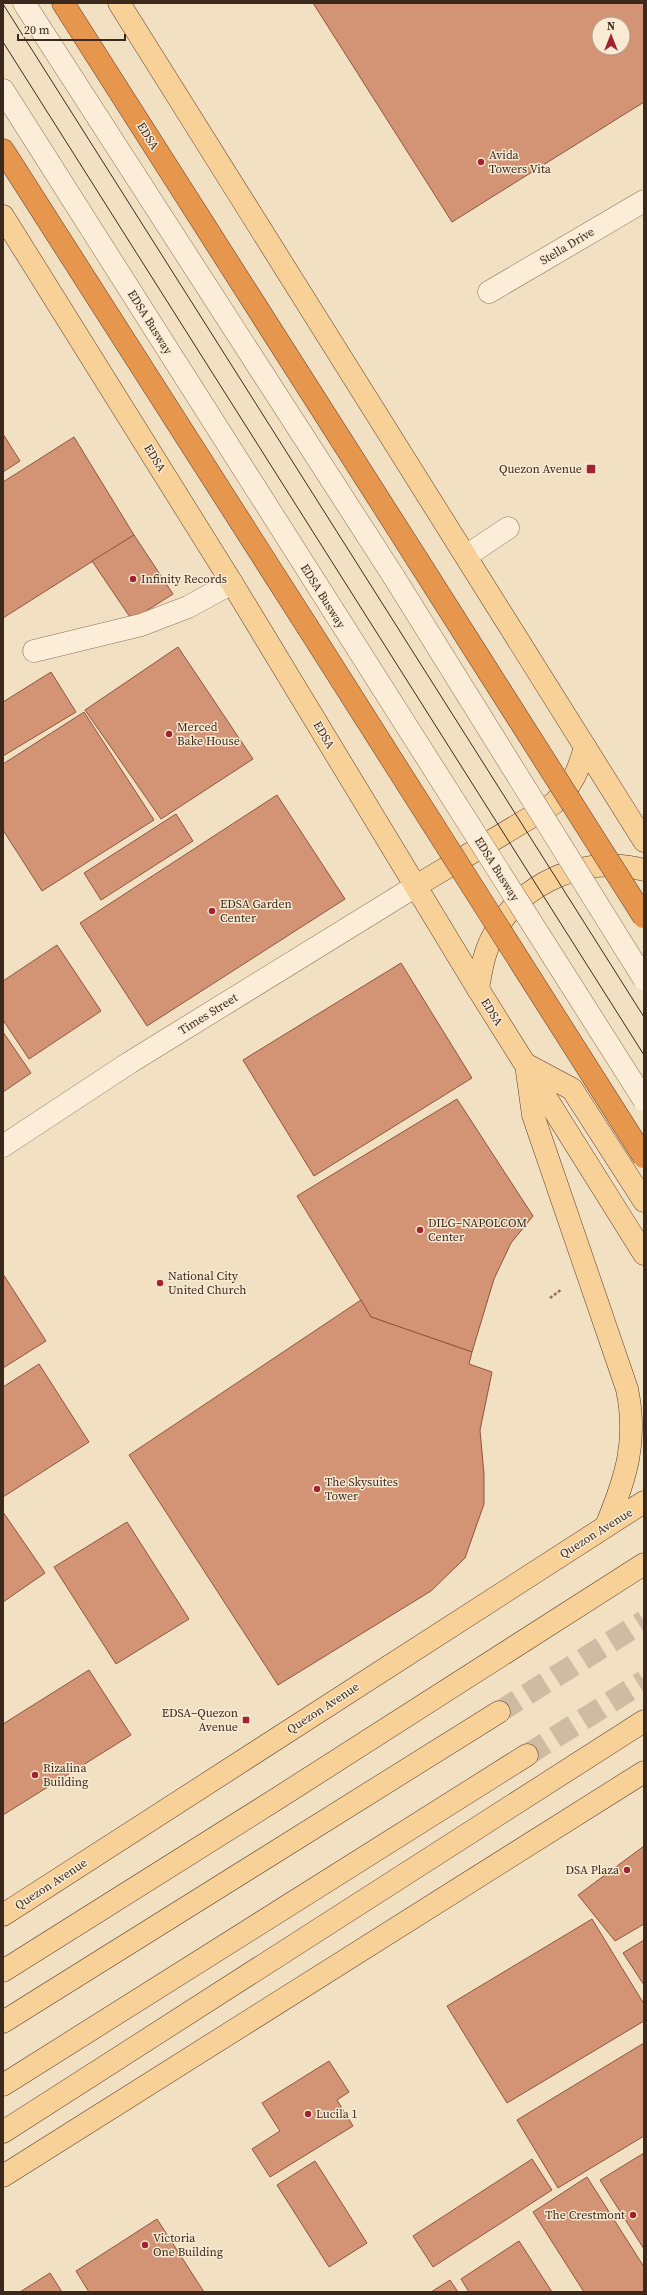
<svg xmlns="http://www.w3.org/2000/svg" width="647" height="2295" font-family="'Source Serif 4',serif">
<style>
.building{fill:#d39476;stroke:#8f553c;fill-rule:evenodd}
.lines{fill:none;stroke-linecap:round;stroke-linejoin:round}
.major-tunnel{stroke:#cebba2;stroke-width:22;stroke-dasharray:22 11;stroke-linecap:butt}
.minor-casing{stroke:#8e7058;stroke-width:23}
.major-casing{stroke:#5b3e2c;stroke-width:23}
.highway-casing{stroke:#5b3e2c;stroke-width:23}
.path{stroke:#8e7058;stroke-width:2.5;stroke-dasharray:3 2;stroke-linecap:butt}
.minor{stroke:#fbedd7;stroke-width:22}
.major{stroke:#f8d198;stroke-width:22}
.highway{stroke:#e7964d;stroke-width:22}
.tram{stroke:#3c291d;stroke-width:1}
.minor-bridge-casing{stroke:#8e7058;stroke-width:23;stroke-linecap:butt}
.highway-bridge-casing{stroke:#5b3e2c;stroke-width:23;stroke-linecap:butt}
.minor-bridge{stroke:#fbedd7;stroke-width:22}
.highway-bridge{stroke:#e7964d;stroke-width:22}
.poi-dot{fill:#a2232f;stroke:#f8ead3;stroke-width:1.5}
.labels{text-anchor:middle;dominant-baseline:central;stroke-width:3;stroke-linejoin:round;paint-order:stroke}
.street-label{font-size:12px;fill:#3c291d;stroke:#f8ead3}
.poi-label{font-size:12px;fill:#3c291d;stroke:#f8ead3;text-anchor:start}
</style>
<rect width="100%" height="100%" fill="#f2e0c3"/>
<!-- building -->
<g class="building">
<path d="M313 3H644V102L452 222ZM599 24H623V48H599Z"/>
<path d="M3 434 20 461 3 472Z"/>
<path d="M74 437 134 535 3 618V482Z"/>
<path d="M134 535 173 594 132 620 92 561Z"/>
<path d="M178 647 253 759 161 819 85 710Z"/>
<path d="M51 672 76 712 3 756V702Z"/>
<path d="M84 712 154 820 42 891 3 830V764Z"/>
<path d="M277 795 345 899 147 1026 80 923Z"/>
<path d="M176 814 193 841 101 900 84 873Z"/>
<path d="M57 945 101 1011 29 1059 3 1020V981Z"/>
<path d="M401 963 472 1078 314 1176 243 1060Z"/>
<path d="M3 1032 31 1073 3 1092Z"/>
<path d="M457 1099 533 1216 511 1243 494 1279 472 1352 371 1317 297 1196Z"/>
<path d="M3 1274 46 1341 3 1368Z"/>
<path d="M361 1300 371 1317 472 1352 469 1364 492 1372 480 1430 484 1474V1504L465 1558 431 1591 278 1685 129 1455Z"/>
<path d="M39 1364 89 1442 3 1497V1387Z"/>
<path d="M3 1512 45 1573 3 1602Z"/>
<path d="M127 1522 189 1619 116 1664 54 1567Z"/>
<path d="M89 1670 131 1735 3 1815V1724Z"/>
<path d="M644 1846V1924L615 1941 578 1895Z"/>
<path d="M592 1919 644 2004V2021L507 2103 447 2006Z"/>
<path d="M644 1940V1985L623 1953Z"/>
<path d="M644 2043V2136L558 2188 517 2120Z"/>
<path d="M329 2061 349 2092 337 2100 353 2126 270 2177 252 2149 280 2131 262 2103Z"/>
<path d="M644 2153V2249L600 2180Z"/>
<path d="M532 2159 552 2190 433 2267 413 2236Z"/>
<path d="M315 2161 367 2243 329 2267 277 2185Z"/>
<path d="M587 2177 644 2267V2292H584L533 2212Z"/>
<path d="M157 2219 204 2292H89L76 2271Z"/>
<path d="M519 2241 552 2292H469L461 2279Z"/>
<path d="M50 2273 62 2292H20Z"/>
<path d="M450 2280 458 2292H431Z"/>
</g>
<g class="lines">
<!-- major-tunnel -->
<g class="major-tunnel">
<path d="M499 1712 644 1621"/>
<path d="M527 1755 644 1681"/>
</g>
<!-- minor casing -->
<g class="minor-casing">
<g id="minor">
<path d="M24 3 394 577"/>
<path d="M3 90 333 610"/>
<path d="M489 292 644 201"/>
<path d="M466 556 508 528"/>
<path d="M34 651 141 625 188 607 232 583"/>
<path d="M3 1146 129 1063 416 886"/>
</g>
</g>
<!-- major casing -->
<g class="major-casing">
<g id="major">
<path d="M119 3 644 841"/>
<path d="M3 216 232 583 478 989 644 1254"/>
<path d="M416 886 553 804C572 786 578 772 585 747"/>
<path d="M478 989C481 971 484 952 493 936 520 882 586 854 644 870"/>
<path d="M527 1065 572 1089 644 1201"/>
<path d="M527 1072 533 1115 627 1389C638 1441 626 1478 606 1526"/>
<path d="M3 1915 644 1502"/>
<path d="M3 1971 275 1800 644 1564"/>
<path d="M3 2022 499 1712"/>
<path d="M3 2085 527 1755"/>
<path d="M3 2132 644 1721"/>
<path d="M3 2176 644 1772"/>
</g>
</g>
<!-- highway casing -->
<g class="highway-casing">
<g id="highway">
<path d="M63 3 417 559"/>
<path d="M3 150 307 626"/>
</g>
</g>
<!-- path -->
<path class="path" d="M550 1298 562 1289"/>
<!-- minor -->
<use href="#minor" class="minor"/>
<!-- major -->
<use href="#major" class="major"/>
<!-- highway -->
<use href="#highway" class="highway"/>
<!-- tram -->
<g class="tram">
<path d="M3 4 644 1017"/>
<path d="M3 42 644 1055"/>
</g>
<!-- minor-bridge casing -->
<g class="minor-bridge-casing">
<g id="minor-bridge">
<path d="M394 577 644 979"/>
<path d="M333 610 644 1100"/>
</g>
</g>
<!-- highway-bridge casing -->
<g class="highway-bridge-casing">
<g id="highway-bridge">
<path d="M417 559 644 917"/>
<path d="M307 626 644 1157"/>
</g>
</g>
<!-- minor-bridge -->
<use href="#minor-bridge" class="minor-bridge"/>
<!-- highway-bridge -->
<use href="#highway-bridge" class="highway-bridge"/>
</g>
<!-- markers -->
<g class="poi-dot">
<circle cx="481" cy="162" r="4"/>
<rect x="586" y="464" width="10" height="10" rx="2"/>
<circle cx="133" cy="579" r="4"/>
<circle cx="169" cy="734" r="4"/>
<circle cx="212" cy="911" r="4"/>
<circle cx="420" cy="1230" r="4"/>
<circle cx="160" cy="1283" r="4"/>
<circle cx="317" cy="1489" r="4"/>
<rect x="242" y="1716" width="8" height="8" rx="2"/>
<circle cx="35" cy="1775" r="4"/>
<circle cx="627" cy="1870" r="4"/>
<circle cx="308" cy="2114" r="4"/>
<circle cx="633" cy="2215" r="4"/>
<circle cx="145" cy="2245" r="4"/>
</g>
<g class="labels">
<!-- street labels -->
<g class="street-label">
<text transform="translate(148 136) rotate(58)">EDSA</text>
<text transform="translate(567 246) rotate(-31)">Stella Drive</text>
<text transform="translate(150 322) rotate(58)">EDSA Busway</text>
<text transform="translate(155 458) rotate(58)">EDSA</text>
<text transform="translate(323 596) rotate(58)">EDSA Busway</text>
<text transform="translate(324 735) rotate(59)">EDSA</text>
<text transform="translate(497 869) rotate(58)">EDSA Busway</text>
<text transform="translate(492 1012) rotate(58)">EDSA</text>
<text transform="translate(208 1014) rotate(-32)">Times Street</text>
<text transform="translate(596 1533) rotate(-32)">Quezon Avenue</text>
<text transform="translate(323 1708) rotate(-33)">Quezon Avenue</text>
<text transform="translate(51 1884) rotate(-33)">Quezon Avenue</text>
</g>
<!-- poi labels -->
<g class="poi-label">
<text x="489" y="155">Avida<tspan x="489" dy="14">Towers Vita</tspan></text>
<text x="582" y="469" text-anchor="end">Quezon Avenue</text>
<text x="141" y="579">Infinity Records</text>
<text x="177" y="727">Merced<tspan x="177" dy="14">Bake House</tspan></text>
<text x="220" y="904">EDSA Garden<tspan x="220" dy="14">Center</tspan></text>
<text x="428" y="1223">DILG–NAPOLCOM<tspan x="428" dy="14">Center</tspan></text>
<text x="168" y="1276">National City<tspan x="168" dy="14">United Church</tspan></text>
<text x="325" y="1482">The Skysuites<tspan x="325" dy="14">Tower</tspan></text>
<text x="238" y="1713" text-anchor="end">EDSA–Quezon<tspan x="238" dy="14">Avenue</tspan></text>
<text x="43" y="1768">Rizalina<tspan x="43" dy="14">Building</tspan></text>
<text x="619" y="1870" text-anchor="end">DSA Plaza</text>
<text x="316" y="2114">Lucila 1</text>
<text x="625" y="2215" text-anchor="end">The Crestmont</text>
<text x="153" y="2238">Victoria<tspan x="153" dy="14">One Building</tspan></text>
</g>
</g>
<!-- border -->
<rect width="647" height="2295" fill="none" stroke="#3c291d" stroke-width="8"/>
<!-- north arrow -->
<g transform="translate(611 36)"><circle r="19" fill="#f8ead3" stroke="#ad9d8a"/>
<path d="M0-3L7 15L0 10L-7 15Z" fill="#a2232f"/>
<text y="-6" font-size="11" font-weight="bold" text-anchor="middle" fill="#3c291d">N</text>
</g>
<!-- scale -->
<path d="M18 34v6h107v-6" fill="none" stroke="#3c291d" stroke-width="2"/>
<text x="24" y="34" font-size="12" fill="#3c291d" stroke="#f8ead3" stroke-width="3" paint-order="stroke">20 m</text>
</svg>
